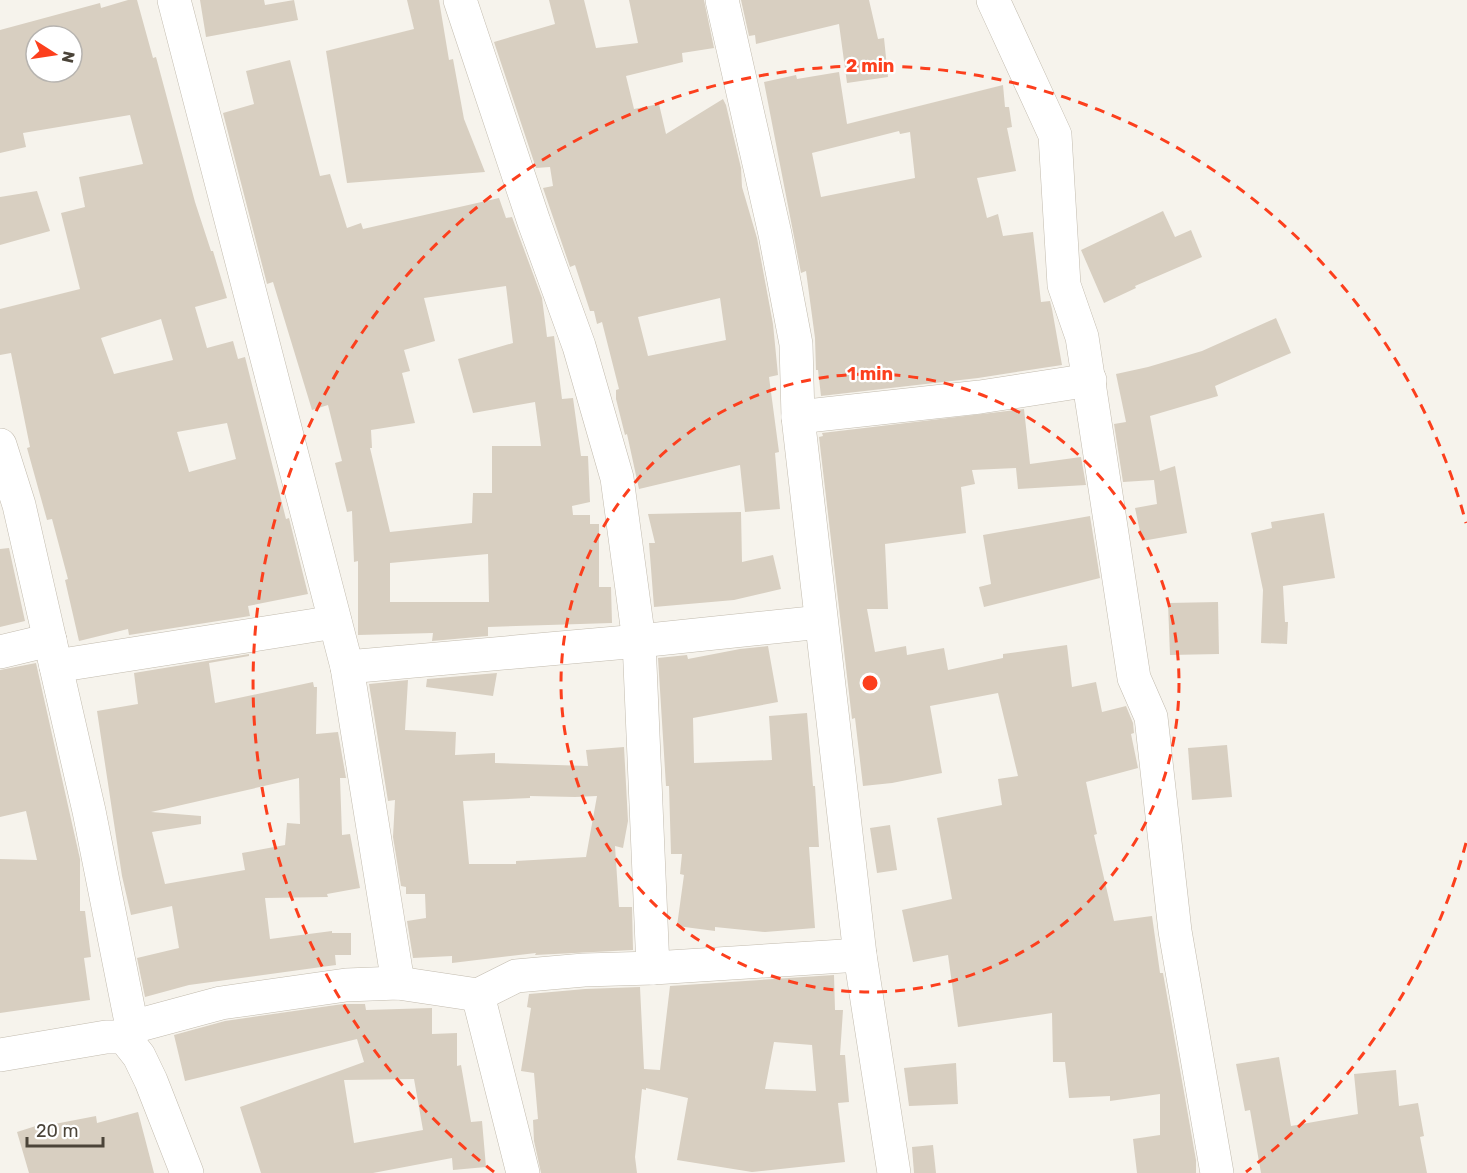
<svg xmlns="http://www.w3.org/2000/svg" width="1467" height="1173" font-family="Rubik,sans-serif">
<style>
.building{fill:#d8cfc1;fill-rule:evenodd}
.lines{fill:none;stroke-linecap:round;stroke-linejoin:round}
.minor-casing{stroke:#c2bbae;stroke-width:34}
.minor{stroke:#fff;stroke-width:33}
.ring{fill:none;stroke:#fc3f1d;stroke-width:3;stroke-dasharray:10 8}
.centre{fill:#fc3f1d;stroke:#fff;stroke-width:3}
.ring-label{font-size:18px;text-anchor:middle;font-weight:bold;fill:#fc3f1d;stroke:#fff;stroke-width:4.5;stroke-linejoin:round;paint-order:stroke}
</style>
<rect width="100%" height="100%" fill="#f6f3ec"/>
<!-- building -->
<g class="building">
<path d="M128 0H137L153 58 156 57 195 202 211 251H213L227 298 195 307 207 348 233 341 238 359 245 357 286 519 289 518 308 594 248 606 250 616 129 635 128 629 79 641 65 580 68 579 52 519 47 520 27 448 30 447 11 353 0 355V309L80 289 61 213 85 207 79 177 143 164 130 115 23 133 26 147 0 153V30L100 3 101 8ZM36 36H72V72H36ZM161 319 173 360 114 374 101 338ZM227 423 236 459 189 472 177 432Z"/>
<path d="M200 0H264L265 5 294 0 298 20 206 37Z"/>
<path d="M407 0H439L449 60 453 59 464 119 485 172 347 183 326 51 414 29Z"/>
<path d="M549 0H584L596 48 638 43 629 0H704L714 48 682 53 683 62 626 76 634 109 659 104 666 134 723 99 726 105 741 168 742 187 757 238 773 324 778 375 769 377 779 452 775 453 780 509 745 512 740 465 639 489 627 434 625 435 616 399V390L619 389 602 322 597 324 594 311H590L575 265 570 267 543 188 553 186 550 167 536 168 494 42 555 24ZM720 298 726 340 648 356 638 317Z"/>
<path d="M741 0H869L878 39 884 38 888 77 847 83 839 24 756 44 755 35 749 36Z"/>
<path d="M290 60 320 176 330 174 347 228 361 223 363 229 499 198 506 218 512 217 542 298 547 337 554 336 562 399 573 398 581 456H588L590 502 572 506 573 515H590V524H599V587H611L612 623 488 627V636L432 641 433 633 358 635V561L354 562 352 511 347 512 335 463 342 461 328 405 312 410 273 282 267 284 223 113 254 104 246 71ZM506 286 513 343 458 359 473 413 535 402 541 446H492V493H473L472 523 390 532 370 448H372L371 430 415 423 402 373 410 371 404 350 435 341 424 298ZM488 554 489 602H390V563Z"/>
<path d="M839 72 847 124 1003 85 1005 107H1009L1012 127 1007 128 1016 171 977 178 987 218 998 214 1003 236 1033 232 1041 302 1050 301 1052 309 1062 365 978 378 821 396 818 370H816L815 338 806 271 801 273 764 82 796 75 797 79ZM899 131 900 134 910 132 915 178 821 197 812 153Z"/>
<path d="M37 191 50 231 0 245V197Z"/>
<path d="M1163 211 1175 237 1191 230 1202 257 1135 286 1136 288 1104 303 1081 250Z"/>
<path d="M1276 318 1291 353 1215 386 1218 396 1150 416 1160 471 1175 466 1187 533 1142 541 1135 508 1157 504 1154 480 1123 482 1114 424 1126 422 1116 374 1148 367 1202 351Z"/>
<path d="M1024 409 1030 464 1081 457 1086 485 1018 489 1016 468 972 470 975 484 961 487 966 533 885 544 888 609H867L875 652 906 646 907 655 944 648 948 670 1003 658V654L1067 645 1072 687 1096 682 1102 712 1126 706 1133 723 1134 733 1131 734 1138 768 1086 782 1097 834 1094 835 1114 921 1152 916 1160 973H1163L1196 1160V1173H1137L1133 1139 1160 1135V1094L1110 1101V1096L1069 1098 1065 1062H1053L1052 1013 958 1027 948 955 913 962 902 910 952 899 937 818 1002 805 998 779 1018 776 998 693 930 706 942 773 892 783 863 786 855 718 852 719 819 437 823 436 822 433Z"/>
<path d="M741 512 742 562 773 555 781 589 734 600 654 607 649 543H655L648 514Z"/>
<path d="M1324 513 1335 578 1283 586 1285 622H1288L1287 644 1261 643 1263 590 1251 533 1272 528 1271 522Z"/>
<path d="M1090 516 1100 578 984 607 979 587 991 584 983 535Z"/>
<path d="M9 548 25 621 0 627V549Z"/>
<path d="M1218 602 1219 654 1170 655 1168 603Z"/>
<path d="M768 646 778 702 693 718 694 763 772 760 769 716 807 713 813 786H815L819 847H809L815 928 765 932 715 927V931L677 926 684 875 680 874 682 854H671L669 786H666L658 658 687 655 688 659 740 649Z"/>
<path d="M249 654V656L209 663 215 703 313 682 314 687H317L316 734 338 732 346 778H340L342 835 350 834 360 888 327 894 328 897 265 898 270 939 332 931V933H351V955H335L336 965 189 985 145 997 137 958 179 948 172 906 131 915 122 876 97 711 138 704 134 673ZM299 778 300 824 287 823 285 845 242 853 245 870 165 884 152 832 201 824V816L151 812Z"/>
<path d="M36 663 80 859V911H85L91 957 84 958 90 1000 0 1013V859L37 860 26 811 0 817V670Z"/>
<path d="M497 673 493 696 426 687 427 679Z"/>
<path d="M408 680 405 730 456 732 455 755 495 753V763L588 766 586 750 624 747 628 821 623 848 615 846 619 907H632L633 950 535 955 536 953 452 963V956L413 958 407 921 426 918 425 894H406V887L401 886 393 837 395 800 388 801 369 684ZM530 796 575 797 597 796 586 857 516 861V864H469L463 801 530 798Z"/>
<path d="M1227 745 1232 797 1192 800 1188 748Z"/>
<path d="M890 825 897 870 877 873 870 828Z"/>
<path d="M834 975 835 1010H843L840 1055H845L849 1102 838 1103 845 1162 752 1172 677 1160 688 1098 646 1088V1090L642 1089 635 1157 637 1173H541L534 1141 533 1120 538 1119 534 1073 521 1071 531 1008 527 1007 529 994 585 989 640 987 644 1069 660 1070 670 986ZM774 1042 812 1045 816 1091 765 1089Z"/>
<path d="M343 1004H365L366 1010 432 1008V1034L457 1033V1066L461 1065 471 1122 482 1121 486 1167 453 1170 452 1158 373 1173H261L240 1107 364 1062 357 1039 185 1081 174 1035 225 1021ZM414 1079 423 1130 354 1143 344 1080Z"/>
<path d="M1279 1057 1291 1126 1358 1114 1354 1074 1396 1070 1399 1106 1418 1103 1424 1136 1420 1137 1427 1173H1261L1250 1110 1245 1111 1236 1064Z"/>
<path d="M956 1063 958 1104 909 1106 904 1068Z"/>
<path d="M138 1112 154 1173H29L17 1132 39 1125V1127L96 1116 97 1123Z"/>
<path d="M933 1145 936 1173H914L912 1147Z"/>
</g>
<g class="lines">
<!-- minor casing -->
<g class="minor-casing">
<g id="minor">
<path d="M174 0 347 667 398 983"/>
<path d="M460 0 534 222 579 346 617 478 639 641 653 968"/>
<path d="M722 0 775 234 796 344 798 417 860 955 894 1173"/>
<path d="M993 0 1055 135 1064 285 1082 337 1134 678 1151 717 1175 931 1217 1173"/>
<path d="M798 417 980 397 1090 380"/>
<path d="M0 445 19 505 89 811 132 1027 124 1037"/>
<path d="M0 652 50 640"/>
<path d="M56 666 335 622"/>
<path d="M347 667 639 641 821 622"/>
<path d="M478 995 523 1173"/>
<path d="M132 1027 221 1003 346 985 398 983 478 995 516 976 584 970 653 968 860 955"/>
<path d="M0 1055 106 1037H124L139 1056 151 1081 187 1173"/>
</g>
</g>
<!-- minor -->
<use href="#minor" class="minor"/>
</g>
<!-- distance rings -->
<g class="ring">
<circle cx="870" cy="683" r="309"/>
<path d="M1466 843A617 617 0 0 1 1246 1172M494 1172A617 617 0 1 1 1466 523"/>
</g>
<circle cx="870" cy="683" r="9" class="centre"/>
<g class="ring-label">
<text x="870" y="72">2 min</text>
<text x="870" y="380">1 min</text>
</g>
<!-- north arrow -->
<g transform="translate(54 54) rotate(102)"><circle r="28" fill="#ffffff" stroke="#b7b4b0" stroke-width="1.5"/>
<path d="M0-4.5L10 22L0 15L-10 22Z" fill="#fc3f1d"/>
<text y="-9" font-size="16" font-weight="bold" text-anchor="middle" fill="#4b4439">N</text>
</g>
<!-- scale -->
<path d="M27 1137v9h76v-9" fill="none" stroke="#4b4439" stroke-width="3"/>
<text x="36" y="1137" font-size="18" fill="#4b4439" stroke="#ffffff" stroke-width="4.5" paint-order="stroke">20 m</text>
</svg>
